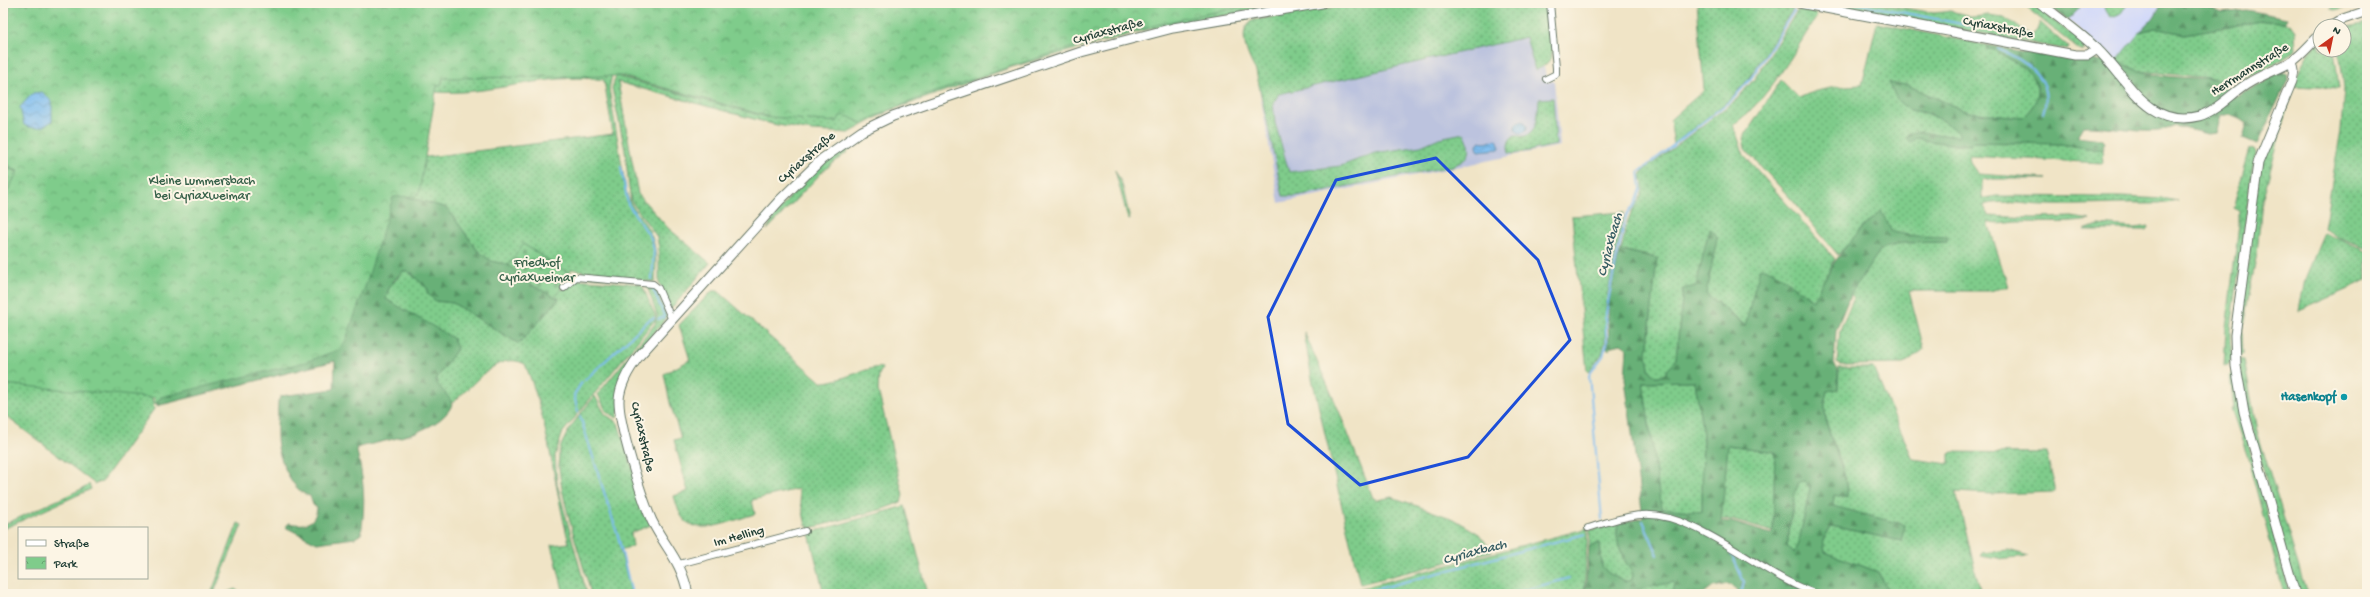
<svg xmlns="http://www.w3.org/2000/svg" width="2370" height="597" font-family="'Gochi Hand',sans-serif">
<style>
.built{fill:#d2d9f9}
.industrial{fill:#bcc3de}
.grass{fill:url(#grass-dots);stroke:#4f8460}
.forest{fill:url(#forest-firs);stroke:#437656;fill-rule:evenodd}
.cemetery{fill:url(#cemetery-stones);stroke:#4f8460}
.park{fill:url(#park-crowns);stroke:#4f8460}
.water{fill:url(#water-waves);stroke:#4d7c92}
.lines{fill:none;stroke-linecap:round;stroke-linejoin:round}
.stream{stroke:#7bbcf0;stroke-width:2}
.street-casing{stroke:#687767;stroke-width:8}
.secondary-casing{stroke:#687767;stroke-width:11}
.street{stroke:#fff;stroke-width:6}
.secondary{stroke:#fff;stroke-width:9}
.marked{fill:none;stroke:#1d4ed8;stroke-width:3;stroke-linejoin:round}
.culture-dot{fill:#0f9aa8;stroke:#fcf5e5;stroke-width:1.5}
.labels{text-anchor:middle;dominant-baseline:central;stroke-width:4;stroke-linejoin:round;paint-order:stroke}
.street-label{font-size:13px;fill:#1f3d34;stroke:#fcf5e5}
.park-label{font-size:13px;fill:#37614a;stroke:#fcf5e5}
.culture-label{font-size:13px;font-weight:bold;fill:#0d838f;stroke:#fcf5e5;text-anchor:end}
.water-label{font-size:14px;font-style:italic;fill:#365d63;stroke:#fcf5e5}
</style>
<defs>
<pattern id="grass-dots" width="8" height="8" patternUnits="userSpaceOnUse"><rect width="8" height="8" fill="#7fcc8b"/><path d="M2 2h.1M6 6h.1" fill="none" stroke="#67a772" stroke-width="1.8" stroke-linecap="round"/></pattern>
<pattern id="forest-firs" width="22" height="20" patternUnits="userSpaceOnUse"><rect width="22" height="20" fill="#67b077"/><path d="M5 1l3.5 6h-7zM16 11l3.5 6h-7z" fill="#549062"/></pattern>
<pattern id="cemetery-stones" width="16" height="16" patternUnits="userSpaceOnUse"><rect width="16" height="16" fill="#7fcc8b"/><path d="M2 7V4a2 2 0 0 1 4 0v3zM10 15v-3a2 2 0 0 1 4 0v3z" fill="#67a772"/></pattern>
<pattern id="park-crowns" width="20" height="18" patternUnits="userSpaceOnUse"><rect width="20" height="18" fill="#7fcc8b"/><path d="M2 6a3 3 0 1 1 6 0M12 15a3 3 0 1 1 6 0" fill="none" stroke="#67a772"/></pattern>
<pattern id="water-waves" width="16" height="10" patternUnits="userSpaceOnUse"><rect width="16" height="10" fill="#7bbcf0"/><path d="M0 5q4-4 8 0t8 0" fill="none" stroke="#649ac3"/></pattern>
</defs>
<rect width="100%" height="100%" fill="#fcf5e5"/>
<filter id="ink" filterUnits="userSpaceOnUse"><feTurbulence type="fractalNoise" baseFrequency=".025" numOctaves="2"/><feDisplacementMap in="SourceGraphic" scale="8" xChannelSelector="R" yChannelSelector="G"/><feConvolveMatrix kernelMatrix="1 2 1 2 8 2 1 2 1" color-interpolation-filters="sRGB"/></filter>
<filter id="wash" filterUnits="userSpaceOnUse"><feTurbulence type="fractalNoise" baseFrequency=".012" numOctaves="4" result="noise"/><feDisplacementMap in="SourceGraphic" scale="16" xChannelSelector="R" yChannelSelector="G"/><feGaussianBlur stdDeviation="0.9" result="paint"/><feColorMatrix in="noise" values="0 0 0 0 0 0 0 0 0 0 0 0 0 0 0 0 0 1.4 0 .05"/><feComposite in="paint" operator="in"/></filter>
<g filter="url(#wash)">
<rect width="100%" height="100%" fill="#f0e4c6"/>
<!-- built -->
<path class="built" d="M2085 3H2162L2154 17 2117 61 2068 20Z"/>
<!-- industrial -->
<path class="industrial" d="M1526 37 1535 70 1544 67 1547 82 1554 81 1560 146 1279 203 1258 82 1442 55Z"/>
<!-- grass -->
<g class="grass">
<path d="M3 3 7 5V17L3 31Z"/>
<path d="M1096 3H1292L1145 30 1012 67 889 111 849 133 812 131 772 124 618 82 638 194 668 228 710 263 671 309 659 283V249L657 237 631 201 629 188 625 150 612 88 616 76 771 118Z"/>
<path d="M1361 3H1545C1549 24 1566 61 1535 70L1526 37 1279 94 1273 103 1275 123 1289 172 1341 166 1375 153 1421 146 1439 138 1464 133C1474 151 1471 159 1452 166L1296 196H1283L1256 71C1248 58 1235 27 1254 20Z"/>
<path d="M1697 3H1767L1793 9 1750 77 1733 97 1674 144 1670 120 1704 90Z"/>
<path d="M1824 3H1875L1934 13 1951 11 1974 17 1988 15 2004 17 2031 36 2037 30 2040 22 2069 48 2068 50Z"/>
<path d="M2021 3H2031L2079 40 2085 47 2083 51 2078 49Z"/>
<path d="M2106 3H2128C2126 11 2119 15 2111 17L2104 9Z"/>
<path d="M2333 3H2360L2335 10 2332 9Z"/>
<path d="M1802 10 1817 14 1816 18C1792 55 1769 99 1733 125L1744 155 1835 259 1813 300 1773 271 1746 326 1706 294 1717 238 1696 287 1683 289 1676 359 1663 376H1655L1649 369 1647 354 1657 258 1621 250C1624 240 1625 226 1630 216 1638 199 1647 196 1641 176L1643 171 1737 99 1755 78 1797 11Z"/>
<path d="M2262 21H2277L2290 24 2295 31 2296 50 2264 70 2224 84 2221 79 2139 71 2117 61 2140 32 2155 28 2184 34Z"/>
<path d="M1877 23 1986 45 1987 49 1994 50C2023 67 2059 83 2023 117L1967 112 1907 85 1889 83 1891 89 1909 110C1928 112 1948 120 1960 135L1958 137 1920 132 1916 138C1934 141 1957 148 1975 142L2060 144 2102 150 2103 163 1969 156 1970 163 1978 174 2047 179H1982V199L1996 196 2122 197 2166 199 2178 201 2159 204C2121 203 2083 206 2045 205 2025 205 2004 199 1984 205L1988 216 2034 218 2072 217 2091 220C2067 224 2044 222 2019 222 2010 222 1998 226 1988 222L2008 287 1989 291H1909L1924 349 1908 362 1903 364 1841 365 1837 363 1840 330 1853 299 1851 293 1881 249 1902 243 1947 242 1892 232 1881 212 1868 222 1838 255 1793 201 1745 149 1743 138 1781 80 1799 98C1819 88 1840 86 1862 85Z"/>
<path d="M2367 23V249L2340 239 2324 228 2341 130 2344 88 2339 50H2344V28Z"/>
<path d="M2320 42V50H2334L2339 88 2293 86 2262 201 2257 253 2242 332 2243 354 2241 356 2237 354 2260 163 2300 69 2308 55Z"/>
<path d="M324 75H612L609 89 626 190C629 206 639 214 647 227 658 244 656 263 655 282L583 276V271L571 269 570 274 523 244 509 265 491 261 478 251 447 208 400 195 424 156 427 157 613 134 604 80C556 73 510 89 462 92 416 95 369 82 324 75Z"/>
<path d="M1553 98 1556 145 1514 154 1509 153C1507 145 1508 139 1515 135 1538 143 1538 114 1539 99Z"/>
<path d="M2250 149 2254 150 2256 154 2252 170 2231 330V358L2229 364 2224 366 2226 328 2239 225V211L2233 208Z"/>
<path d="M850 150 823 171 767 230C772 213 824 157 841 151 844 150 847 150 850 150Z"/>
<path d="M3 166 18 172 3 200Z"/>
<path d="M1115 170 1122 184 1130 220 1128 219Z"/>
<path d="M1624 212 1606 302 1605 342 1602 354 1589 372 1587 371 1572 216Z"/>
<path d="M2098 225 2134 228 2149 226 2146 230H2084Z"/>
<path d="M2324 233 2367 252V281L2299 311 2305 279Z"/>
<path d="M403 271H408L428 289 427 293 435 301 453 303 519 344 559 298 555 297 560 289 563 290 574 279 640 284 643 287 655 315V320L563 432 555 456 557 484 587 594H564L552 545 569 543C553 483 549 421 525 364 497 349 472 388 452 403L437 386 436 378 457 349 386 299 389 288Z"/>
<path d="M647 286 655 287 667 316 665 320 632 359 617 418 606 411 598 394 655 324 657 316Z"/>
<path d="M712 291H718L821 382C838 383 873 364 882 368L879 375 878 390 903 495 901 502 883 509 807 529 809 525 806 526 798 489 752 500 755 514C735 519 697 539 682 517 678 511 676 502 674 496L688 491 674 440 681 438 670 403 664 374 690 360 679 325Z"/>
<path d="M1304 332 1339 411 1373 498 1378 500 1392 497 1454 519 1479 534 1492 551 1360 584 1311 374Z"/>
<path d="M3 351 148 377 154 409 102 482 95 484 3 414Z"/>
<path d="M2239 359 2244 360 2257 431 2307 594H2297L2244 399Z"/>
<path d="M1839 368H1873L1913 459 1949 464V454L1952 452 2046 453 2055 487V492L1991 494 1956 492 1981 594H1908L1888 590 1878 572 1825 552 1823 541 1831 526 1901 541 1905 525 1833 507 1834 495 1847 497C1849 460 1816 427 1827 391L1838 389Z"/>
<path d="M2233 373 2251 454 2290 594H2284L2247 455 2231 409 2234 408 2230 375Z"/>
<path d="M1695 381 1703 434 1702 512 1661 508 1643 382Z"/>
<path d="M595 396 605 414 618 423 651 525 631 533 633 546 620 550 632 594H591C583 562 552 477 560 449 567 428 582 412 595 396Z"/>
<path d="M1728 445 1775 452 1773 532 1732 520 1721 519Z"/>
<path d="M1799 481H1805L1810 488 1800 537 1794 554 1787 547 1795 492Z"/>
<path d="M89 484 91 489 3 529V525L86 487Z"/>
<path d="M905 506 928 594H824L809 533Z"/>
<path d="M238 523 242 525 215 590 216 593H225L235 589 239 592 236 594H211Z"/>
<path d="M1618 524C1614 542 1623 559 1633 574L1632 580 1624 582 1607 572 1602 566 1600 543 1589 547 1590 530Z"/>
<path d="M1588 528 1584 594H1339Z"/>
<path d="M2008 550 2029 556 1998 559 1980 556 1982 553Z"/>
<path d="M1675 582 1672 594H1595Z"/>
</g>
<!-- forest -->
<g class="forest">
<path d="M181 3 286 5 290 3H429L400 195 447 208 478 251 491 261 509 265 529 283 559 299 519 344 453 303 435 301 427 293 428 289 408 271H403C395 278 387 288 386 299L453 338 457 349 435 381 450 399 452 405C439 434 384 440 356 448 364 478 366 503 361 534L355 538 317 543 285 527 289 523C303 526 315 525 317 508L313 505 310 496C294 493 283 466 279 452 275 437 278 417 278 401L281 396 334 389 335 361 157 406 150 378 3 200 18 172 3 166V95L169 6Z"/>
<path d="M2046 3H2075L2080 8 2068 20Z"/>
<path d="M2162 3H2202L2221 13 2246 10 2287 18 2286 22 2262 21 2184 34 2155 28 2140 32 2154 17Z"/>
<path d="M1986 45 2075 61 2092 59 2100 62 2109 54C2137 80 2185 77 2221 79L2234 98 2282 72 2287 74 2288 80 2257 144 2243 138 2247 123C2239 115 2232 115 2221 115L2216 133 2207 134 2175 126C2159 136 2105 125 2083 126L2077 136 2102 139 2105 142 2102 150 2060 144 1975 142C1957 148 1934 141 1916 138L1910 143 1907 138 1908 133 1920 132 1958 137 1960 135 1944 121 1923 112 1909 110 1898 101 1888 83 1907 85 1967 112 2023 117C2059 83 2023 67 1994 50L1987 49Z"/>
<path d="M1881 211 1892 232 1916 236 1948 237 1947 242 1902 243 1881 249 1851 293 1836 330 1834 364 1838 370V389L1827 391C1816 427 1848 461 1847 498L1834 495 1833 506 1905 525 1901 541 1831 526 1823 540 1825 552 1878 572 1890 594H1736L1737 591 1729 584 1713 587 1704 594H1672L1674 582 1640 589 1585 594 1589 547 1600 543 1602 566 1607 572 1624 582 1632 580 1633 574C1623 559 1614 542 1618 524L1643 518 1625 379 1627 348 1621 344 1613 346 1609 350 1607 348C1611 337 1607 328 1608 317 1608 296 1614 271 1621 250L1657 258 1647 354 1649 369 1655 376H1663L1676 359 1683 289 1696 286 1709 229 1715 233 1717 238 1706 294 1745 326 1760 268 1773 271 1813 300C1832 264 1848 238 1881 211ZM1695 381 1703 434 1702 512 1661 508 1643 382ZM1728 445 1775 452 1773 530 1771 534 1732 522 1721 521ZM1805 481 1810 488 1800 537 1794 553 1787 547C1790 525 1791 502 1799 482Z"/>
</g>
<!-- cemetery -->
<path class="cemetery" d="M523 244 570 274 555 297 529 283 509 265Z"/>
<!-- park -->
<path class="park" d="M10 3H168L296 7 299 3H1266C1182 16 1100 38 1019 64 965 81 912 99 861 123L845 115 840 116 837 122 770 117 621 76 443 78 441 85H437L419 193 415 196 393 197 366 284 345 342 338 350 305 362 161 397 154 405 155 398 3 384V200L18 171 3 162V42L7 30Z"/>
<!-- water -->
<g class="water">
<path d="M42 92 52 102V121C43 128 34 130 24 125L20 107 33 93Z"/>
<circle cx="1521" cy="127" r="6"/>
<path d="M1497 139 1500 147 1499 149 1478 151 1477 144 1480 141 1486 143Z"/>
</g>
<g class="lines">
<!-- stream -->
<g class="stream">
<path d="M1855 3 1972 26"/>
<path d="M1998 49C2025 60 2055 79 2043 113"/>
<path d="M621 167 628 204 651 238 654 250 652 279"/>
<path d="M652 286 664 315 663 318 658 319"/>
<path d="M585 380 649 320 654 318"/>
<path d="M578 412 574 395 582 382"/>
<path d="M580 416 618 536 632 594"/>
<path d="M1602 520 1589 375 1603 356 1607 343 1605 319 1611 285 1626 216 1636 203 1641 189 1639 172 1734 98 1752 77 1794 11"/>
<path d="M1643 521 1658 555"/>
<path d="M1731 553 1744 582 1741 594"/>
<path d="M1370 591 1585 534"/>
<path d="M1359 594 1367 592"/>
<path d="M1510 594 1569 578"/>
</g>
</g>
</g>
<g filter="url(#ink)">
<g class="lines">
<!-- street casing -->
<g class="street-casing">
<g id="street">
<path d="M1546 79 1556 74V68L1550 3"/>
<path d="M564 288 576 277 653 284 658 288 672 320"/>
<path d="M1588 528C1605 523 1624 516 1641 515 1696 510 1765 579 1818 594"/>
<path d="M679 564 805 531"/>
</g>
</g>
<!-- secondary casing -->
<g class="secondary-casing">
<g id="secondary">
<path d="M1799 3 2075 55H2088L2097 49"/>
<path d="M2040 3C2059 18 2079 32 2097 49 2127 77 2147 129 2199 116 2217 111 2232 93 2247 84 2261 75 2277 70 2291 62 2302 55 2310 44 2320 35"/>
<path d="M2332 26 2343 19 2367 11"/>
<path d="M2292 61 2294 71 2292 81 2258 163 2235 335 2236 366 2244 412 2295 594"/>
<path d="M688 594C681 560 666 549 652 521 642 499 618 423 619 400 620 384 629 369 639 356L780 200 822 159 862 131 893 116 927 104 1081 52 1173 28 1322 3"/>
</g>
</g>
<!-- street -->
<use href="#street" class="street"/>
<!-- secondary -->
<use href="#secondary" class="secondary"/>
</g>
</g>
<!-- marked area -->
<path class="marked" d="M1436 158 1538 260 1570 340 1468 457 1360 485 1288 424 1268 317 1336 180Z"/>
<!-- markers -->
<circle class="culture-dot" cx="2344" cy="397" r="4"/>
<g class="labels">
<!-- street labels -->
<g class="street-label">
<text transform="translate(1998 28) rotate(11)">Cyriaxstraße</text>
<text transform="translate(1108 32) rotate(-15)">Cyriaxstraße</text>
<text transform="translate(2250 70) rotate(-32)">Herrmannstraße</text>
<text transform="translate(807 158) rotate(-41)">Cyriaxstraße</text>
<text transform="translate(642 437) rotate(77)">Cyriaxstraße</text>
<text transform="translate(739 537) rotate(-15)">Im Helling</text>
</g>
<!-- park labels -->
<g class="park-label">
<text x="202" y="181">Kleine Lummersbach<tspan x="202" dy="15">bei Cyriaxweimar</tspan></text>
<text x="537" y="263">Friedhof<tspan x="537" dy="15">Cyriaxweimar</tspan></text>
</g>
<!-- culture labels -->
<g class="culture-label">
<text x="2336" y="397">Hasenkopf</text>
</g>
<!-- water labels -->
<g class="water-label">
<text transform="translate(1611 245) rotate(-75)">Cyriaxbach</text>
<text transform="translate(1475 553) rotate(-15)">Cyriaxbach</text>
</g>
</g>
<!-- margin -->
<rect width="2370" height="597" fill="none" stroke="#fcf5e5" stroke-width="16"/>
<!-- legend -->
<rect x="18" y="527" width="130" height="52" fill="#fcf5e5" stroke="#a4ab9e"/>
<rect x="26" y="540" width="20" height="6" fill="#ffffff" stroke="#a4ab9e"/>
<text x="54" y="547" font-size="12" fill="#1f3d34">Straße</text>
<rect x="26" y="557" width="20" height="12" fill="url(#park-crowns)" stroke="#a4ab9e"/>
<text x="54" y="567" font-size="12" fill="#1f3d34">Park</text>
<!-- north arrow -->
<g transform="translate(2332 38) rotate(33)"><circle r="19" fill="#fcf5e5" stroke="#a4ab9e"/>
<path d="M0-3L7 15L0 10L-7 15Z" fill="#c8321e"/>
<text y="-6" font-size="11" font-weight="bold" text-anchor="middle" fill="#1f3d34">N</text>
</g>
</svg>
